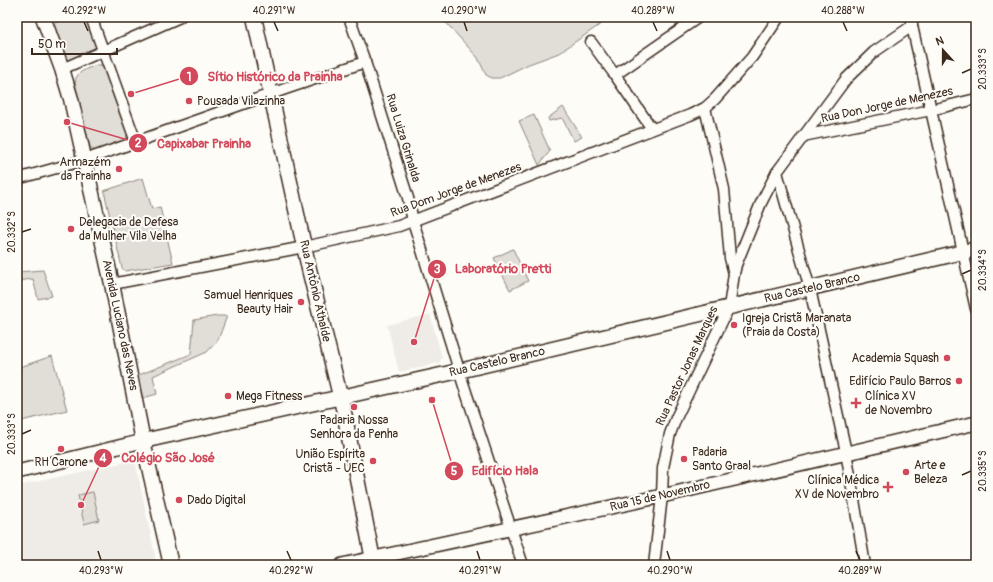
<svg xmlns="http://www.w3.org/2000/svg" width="993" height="582" font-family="Pangolin,sans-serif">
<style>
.built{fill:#efece7}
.green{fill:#e1ded7;stroke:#8e847a}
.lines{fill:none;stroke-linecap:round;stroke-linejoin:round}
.minor-casing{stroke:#3b2a1e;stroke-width:13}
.tertiary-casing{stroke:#3b2a1e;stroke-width:16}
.secondary-casing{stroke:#3b2a1e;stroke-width:17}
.minor{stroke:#fdfcf7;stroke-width:10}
.tertiary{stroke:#fdfcf7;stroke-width:13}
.secondary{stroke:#fdfcf7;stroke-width:14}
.ticks{fill:none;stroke:#3b2a1e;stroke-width:1.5}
.poi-dot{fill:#d1495b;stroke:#fdfcf7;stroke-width:1.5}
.labels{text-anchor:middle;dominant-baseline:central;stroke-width:4;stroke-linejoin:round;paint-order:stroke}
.poi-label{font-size:12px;fill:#3b2a1e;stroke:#fdfcf7;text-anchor:start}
.street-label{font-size:12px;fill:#3b2a1e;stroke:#fdfcf7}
.leader{fill:none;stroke:#d1495b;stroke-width:1.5}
.callout-dot{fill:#d1495b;stroke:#fdfcf7;stroke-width:1.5}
.mark-label{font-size:12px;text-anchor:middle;font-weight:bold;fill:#fff}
.callout-label{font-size:13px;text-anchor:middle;font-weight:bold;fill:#d1495b;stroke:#fdfcf7;stroke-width:4;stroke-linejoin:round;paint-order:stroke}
.neatline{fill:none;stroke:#3b2a1e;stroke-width:1.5}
.ticks-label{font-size:10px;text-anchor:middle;fill:#3b2a1e}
</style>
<rect width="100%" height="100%" fill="#fdfcf7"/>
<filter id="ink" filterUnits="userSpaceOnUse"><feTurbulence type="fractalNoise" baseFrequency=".025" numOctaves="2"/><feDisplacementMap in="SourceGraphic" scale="8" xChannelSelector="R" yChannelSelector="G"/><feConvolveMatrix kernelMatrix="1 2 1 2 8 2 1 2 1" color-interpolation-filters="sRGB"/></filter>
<g filter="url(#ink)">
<!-- built -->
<g class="built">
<path d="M430 314 442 358 439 363 399 372 387 325Z"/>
<path d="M135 460 157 565H17V486Z"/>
</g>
<!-- green -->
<g class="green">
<path d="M73 17H86L98 50 66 63 52 24Z"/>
<path d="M441 17H611L559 53 529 64 500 78H492L486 75 478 58Z"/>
<path d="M976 29V51H975L970 30Z"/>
<path d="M96 65H101L105 68 128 133 125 140 95 151 90 147 75 83C75 72 87 69 96 65Z"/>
<path d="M563 107 582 137 574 141 562 118 549 121 548 118Z"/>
<path d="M534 115 550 151 539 165 519 121Z"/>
<path d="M143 178 152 209 160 207 173 263 125 271 122 268 104 191Z"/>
<path d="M513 249 528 281 510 290 494 258Z"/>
<path d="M43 270 52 296 38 299 33 279 17 281V272Z"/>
<path d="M217 316H227L218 340 207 352 153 376 157 394 143 398 134 377 191 354 194 320Z"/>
<path d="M52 356 67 410 17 422V368Z"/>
<path d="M93 492 99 520 84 524 78 495Z"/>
</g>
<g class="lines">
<!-- minor casing -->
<g class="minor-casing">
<g id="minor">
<path d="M91 17 136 142"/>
<path d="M349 17 365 62 408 198 413 221 463 383 523 565"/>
<path d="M912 17V26L976 309"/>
<path d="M591 42 615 75 652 129"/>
<path d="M62 69 180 17"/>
<path d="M615 75 699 17"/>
<path d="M705 108 724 189 730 258 734 274"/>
<path d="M803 136 931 110 976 99"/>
<path d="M777 172 810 289 846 452 865 565"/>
<path d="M17 179 85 160 285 89 365 62"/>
<path d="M112 284 304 247 399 226 690 115 705 108 715 99 752 57 779 17"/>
<path d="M654 565 662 496 663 468 670 434 676 418 729 307 734 274 736 265 761 203 777 172 846 79 874 52 912 26"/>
</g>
</g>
<!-- tertiary casing -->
<g class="tertiary-casing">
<g id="tertiary">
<path d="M17 472 143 441"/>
<path d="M342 565 662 496 976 423"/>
</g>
</g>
<!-- secondary casing -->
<g class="secondary-casing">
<g id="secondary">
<path d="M43 17 62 69 71 99 112 284 143 441 171 565"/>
<path d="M254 17 309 269 344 412 374 565"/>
<path d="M143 441 459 371 976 249"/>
</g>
</g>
<!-- minor -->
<use href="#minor" class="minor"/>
<!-- tertiary -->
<use href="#tertiary" class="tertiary"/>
<!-- secondary -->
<use href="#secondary" class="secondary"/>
</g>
</g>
<!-- ticks -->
<path class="ticks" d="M84 22 88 31M274 22 278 31M464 22 467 31M653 22 657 31M843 22 847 31M962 73 971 69M22 232 31 229M962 274 971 270M22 434 31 430M962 475 971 471M98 551 101 560M287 551 291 560M477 551 480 560M667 551 670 560M856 551 860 560"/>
<!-- markers -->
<g class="poi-dot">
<circle cx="189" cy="101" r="4"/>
<circle cx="119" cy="169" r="4"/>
<circle cx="71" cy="229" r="4"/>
<circle cx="301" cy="302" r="4"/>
<circle cx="734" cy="325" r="4"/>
<circle cx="947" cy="358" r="4"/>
<circle cx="959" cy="381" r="4"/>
<circle cx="228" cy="396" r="4"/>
<path d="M854 397h4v4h4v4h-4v4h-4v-4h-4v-4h4z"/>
<circle cx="354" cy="407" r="4"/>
<circle cx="61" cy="449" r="4"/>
<circle cx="684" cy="459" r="4"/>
<circle cx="373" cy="461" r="4"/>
<circle cx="906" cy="472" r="4"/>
<path d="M886 481h4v4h4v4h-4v4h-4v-4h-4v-4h4z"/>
<circle cx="179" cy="500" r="4"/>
</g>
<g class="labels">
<!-- poi labels -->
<g class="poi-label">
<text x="197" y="101">Pousada Vilazinha</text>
<text x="111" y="162" text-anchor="end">Armazém<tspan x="111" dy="14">da Prainha</tspan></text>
<text x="79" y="222">Delegacia de Defesa<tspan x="79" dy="14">da Mulher Vila Velha</tspan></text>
<text x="293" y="295" text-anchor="end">Samuel Henriques<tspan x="293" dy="14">Beauty Hair</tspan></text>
<text x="742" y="318">Igreja Cristã Maranata<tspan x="742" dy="14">(Praia da Costa)</tspan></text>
<text x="939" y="358" text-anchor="end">Academia Squash</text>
<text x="951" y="381" text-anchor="end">Edifício Paulo Barros</text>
<text x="236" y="396">Mega Fitness</text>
<text x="865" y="396">Clínica XV<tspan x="865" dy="14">de Novembro</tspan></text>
<text x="354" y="420" text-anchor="middle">Padaria Nossa<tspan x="354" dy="14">Senhora da Penha</tspan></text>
<text x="692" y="452">Padaria<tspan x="692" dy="14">Santo Graal</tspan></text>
<text x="365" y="454" text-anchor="end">União Espírita<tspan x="365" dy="14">Cristã - UEC</tspan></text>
<text x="61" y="462" text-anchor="middle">RH Carone</text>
<text x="914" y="465">Arte e<tspan x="914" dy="14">Beleza</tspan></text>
<text x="879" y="480" text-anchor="end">Clínica Médica<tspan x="879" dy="14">XV de Novembro</tspan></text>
<text x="187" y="500">Dado Digital</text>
</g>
<!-- street labels -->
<g class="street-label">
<text transform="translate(887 105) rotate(-12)">Rua Don Jorge de Menezes</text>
<text transform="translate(403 138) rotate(73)">Rua Luiza Grinalda</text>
<text transform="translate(456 190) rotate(-20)">Rua Dom Jorge de Menezes</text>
<text transform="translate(812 288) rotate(-13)">Rua Castelo Branco</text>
<text transform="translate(315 291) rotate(77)">Rua Antônio Athaíde</text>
<text transform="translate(120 325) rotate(78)">Avenida Luciano das Neves</text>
<text transform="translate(497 362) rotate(-13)">Rua Castelo Branco</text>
<text transform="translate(687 366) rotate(-65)">Rua Pastor Jonas Marques</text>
<text transform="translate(660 496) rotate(-13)">Rua 15 de Novembro</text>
</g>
</g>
<!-- callouts -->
<path class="leader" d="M131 94L189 76M67 122L138 143M414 342L437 269M81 505L103 458M432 400L454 471"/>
<g class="callout-dot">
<circle cx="131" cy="94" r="4"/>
<circle cx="67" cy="122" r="4"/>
<circle cx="414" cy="342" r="4"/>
<circle cx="81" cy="505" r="4"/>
<circle cx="432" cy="400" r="4"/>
<circle cx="189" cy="76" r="10"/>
<circle cx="138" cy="143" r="10"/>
<circle cx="437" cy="269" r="10"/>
<circle cx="103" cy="458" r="10"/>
<circle cx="454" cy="471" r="10"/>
</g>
<g class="mark-label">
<text x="189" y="81">1</text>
<text x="138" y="147">2</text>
<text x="437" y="273">3</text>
<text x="103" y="462">4</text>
<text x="454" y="475">5</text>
</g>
<g class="callout-label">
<text x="275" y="81">Sítio Histórico da Prainha</text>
<text x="204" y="148">Capixabar Prainha</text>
<text x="503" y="273">Laboratório Pretti</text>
<text x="168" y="462">Colégio São José</text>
<text x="505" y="475">Edifício Hala</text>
</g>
<!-- margin -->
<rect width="993" height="582" fill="none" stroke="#fdfcf7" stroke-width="44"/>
<!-- north arrow -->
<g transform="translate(943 50) rotate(339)" stroke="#fdfcf7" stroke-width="3" paint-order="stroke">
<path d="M0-3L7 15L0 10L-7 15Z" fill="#3b2a1e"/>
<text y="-6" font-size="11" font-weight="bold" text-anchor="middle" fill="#3b2a1e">N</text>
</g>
<!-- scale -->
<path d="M32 48v6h85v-6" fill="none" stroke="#3b2a1e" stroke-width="2"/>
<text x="38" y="48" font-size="12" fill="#3b2a1e" stroke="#fdfcf7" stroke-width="3" paint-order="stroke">50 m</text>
<rect x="22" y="22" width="949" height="538" class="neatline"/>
<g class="ticks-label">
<text x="84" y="14">40.292°W</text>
<text x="274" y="14">40.291°W</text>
<text x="464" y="14">40.290°W</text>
<text x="653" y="14">40.289°W</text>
<text x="843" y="14">40.288°W</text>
<text transform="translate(982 69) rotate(-90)" y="4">20.333°S</text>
<text transform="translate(11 232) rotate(-90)" y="4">20.332°S</text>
<text transform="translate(982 270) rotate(-90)" y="4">20.334°S</text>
<text transform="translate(11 434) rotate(-90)" y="4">20.333°S</text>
<text transform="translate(982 471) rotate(-90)" y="4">20.335°S</text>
<text x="101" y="574">40.293°W</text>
<text x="291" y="574">40.292°W</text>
<text x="480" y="574">40.291°W</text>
<text x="670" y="574">40.290°W</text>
<text x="860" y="574">40.289°W</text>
</g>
</svg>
